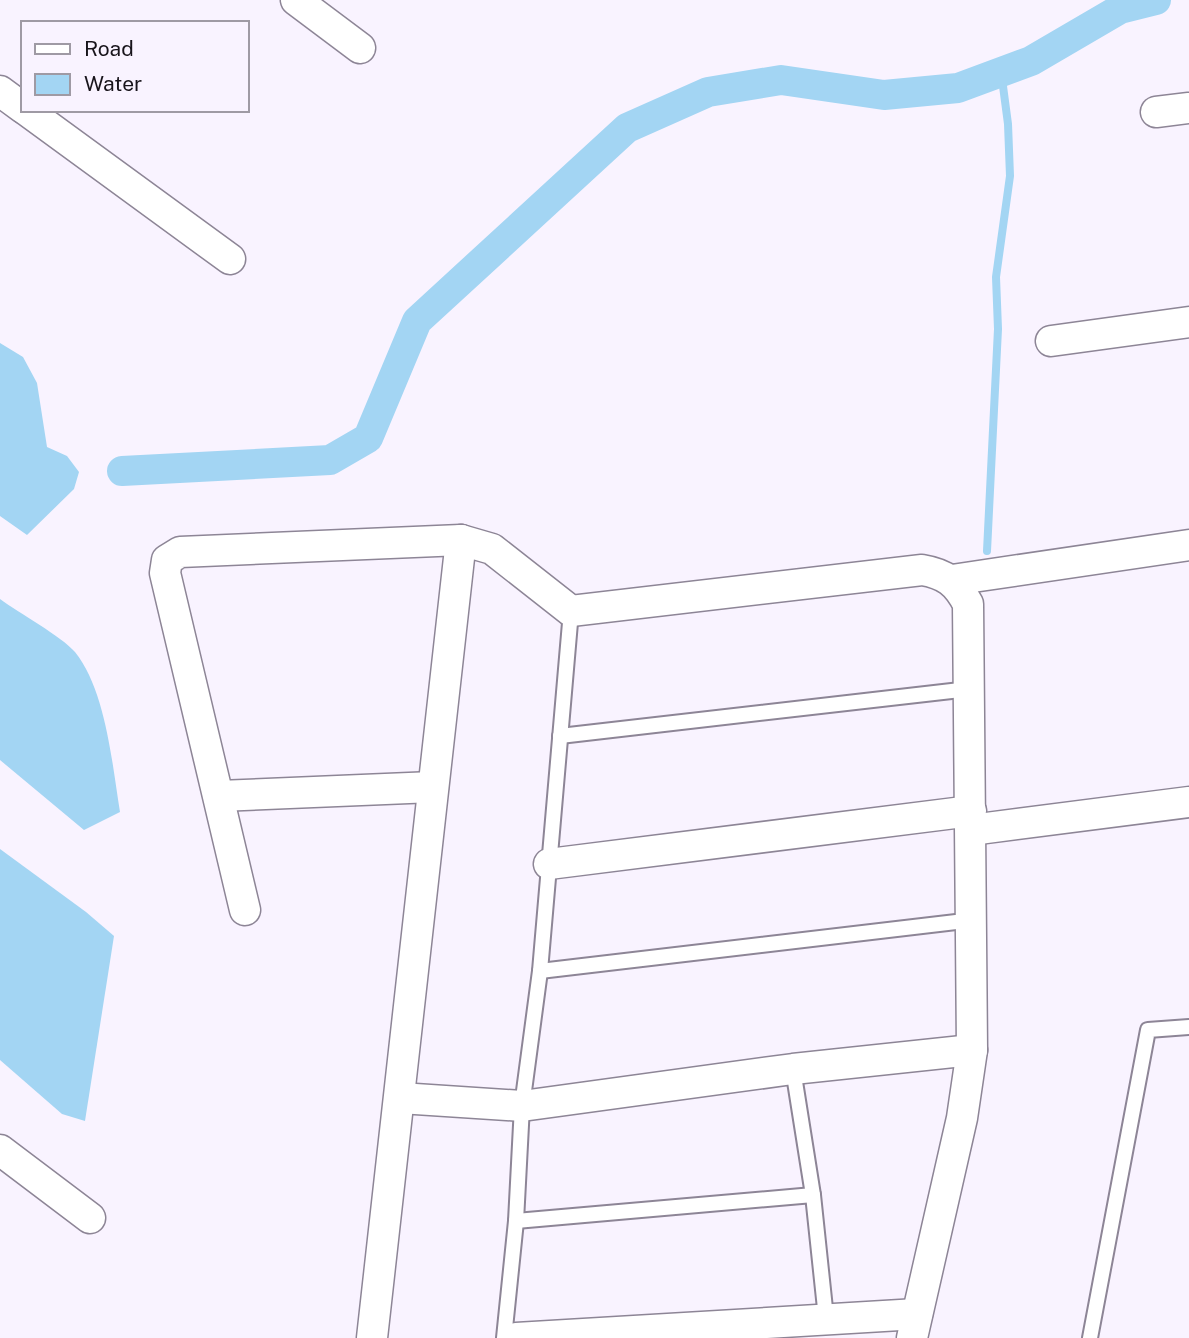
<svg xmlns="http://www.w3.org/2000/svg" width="1189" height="1338" font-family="'Public Sans',sans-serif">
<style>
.water{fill:#a3d5f3}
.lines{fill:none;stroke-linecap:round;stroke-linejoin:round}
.stream{stroke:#a3d5f3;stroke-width:8}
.canal{stroke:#a3d5f3;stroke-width:30}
.service-casing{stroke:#8d8596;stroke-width:18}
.minor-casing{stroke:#8d8596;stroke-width:33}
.service{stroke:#fff;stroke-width:14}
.minor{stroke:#fff;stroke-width:30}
</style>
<rect width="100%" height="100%" fill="#f9f3ff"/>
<!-- water -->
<g class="water">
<path d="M0 343 23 357 37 383 47 447 67 456 79 472 74 489 27 535 0 516Z"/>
<path d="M0 599C19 613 61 636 75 652 106 691 112 763 120 812L84 830 0 760Z"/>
<path d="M0 849 86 912 114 936 85 1121 62 1114 0 1060Z"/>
</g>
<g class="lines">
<!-- stream -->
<path class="stream" d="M987 551 998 329 996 277 1010 176 1008 124 1001 71"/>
<!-- canal -->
<path class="canal" d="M122 471 330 460 368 438 417 321 627 128 708 92 781 80 884 95 958 88 1031 61 1120 9 1156 0"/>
<!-- service casing -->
<g class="service-casing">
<g id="service">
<path d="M560 736 969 689"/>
<path d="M540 971 973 920"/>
<path d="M793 1069 813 1195 826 1318"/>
<path d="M516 1221 813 1195"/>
<path d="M504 1338 516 1221 522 1106 540 971 571 611"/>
<path d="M1090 1338 1148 1030 1189 1027"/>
</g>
</g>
<!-- minor casing -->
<g class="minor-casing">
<g id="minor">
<path d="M296 0 360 48"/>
<path d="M0 91 23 108"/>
<path d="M26 110 230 259"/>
<path d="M1156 112 1189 108"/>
<path d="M1051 341 1189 322"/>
<path d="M952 580 1189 545"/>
<path d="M219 796 433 787"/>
<path d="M971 830 1189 802"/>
<path d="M549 864 971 811"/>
<path d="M245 910 165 573 167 560 180 552 461 540 492 549 571 611 922 570C946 574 957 583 968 604L972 1050 962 1118 912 1338"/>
<path d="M400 1098 522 1106 793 1069 972 1050"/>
<path d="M0 1150 90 1218"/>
<path d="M372 1338 461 540"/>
<path d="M516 1338 917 1314"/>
</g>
</g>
<!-- service -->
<use href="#service" class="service"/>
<!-- minor -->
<use href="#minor" class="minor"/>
</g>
<!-- legend -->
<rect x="21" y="21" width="228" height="91" fill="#f9f3ff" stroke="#9f9aa4" stroke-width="2"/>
<rect x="35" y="44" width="35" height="10" fill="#ffffff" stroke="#9f9aa4" stroke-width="2"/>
<text x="84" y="56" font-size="21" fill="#18141b">Road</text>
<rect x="35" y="74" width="35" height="21" fill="#a3d5f3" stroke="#9f9aa4" stroke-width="2"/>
<text x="84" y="91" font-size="21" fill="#18141b">Water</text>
</svg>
